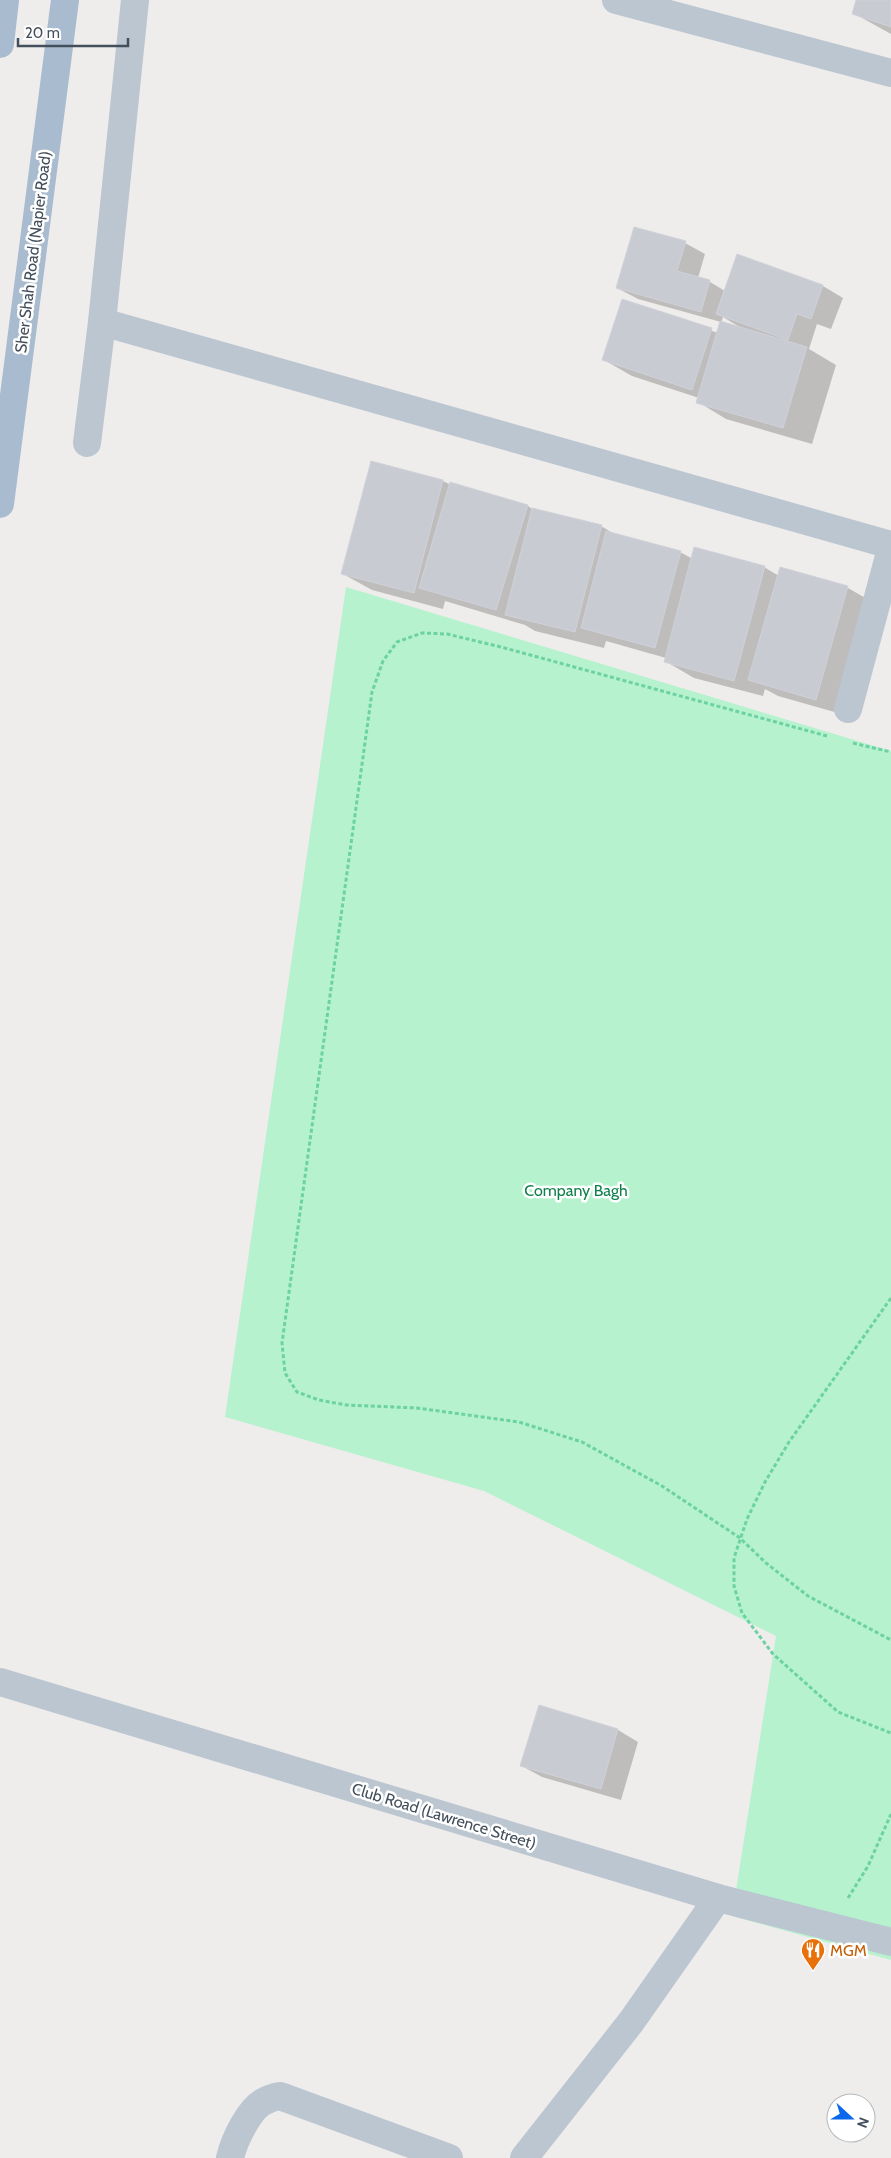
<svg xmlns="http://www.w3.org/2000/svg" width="891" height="2158" font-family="Cabin,sans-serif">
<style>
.green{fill:#b6f2ce}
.shadow{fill:#0003;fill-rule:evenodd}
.building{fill:#c8cbd2;stroke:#d0d2d9}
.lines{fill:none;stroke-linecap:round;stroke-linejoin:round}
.path{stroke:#6cd2a2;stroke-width:3;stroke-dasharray:4 2.5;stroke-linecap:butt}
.minor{stroke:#bbc6d0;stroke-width:28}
.major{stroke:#a9bbce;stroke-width:28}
.labels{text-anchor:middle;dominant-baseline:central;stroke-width:5;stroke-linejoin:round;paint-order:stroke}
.street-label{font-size:16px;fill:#434f5b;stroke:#fff}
.park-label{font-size:16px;fill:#10814b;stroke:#fff}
.food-label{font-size:16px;fill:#c56008;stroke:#fff;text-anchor:start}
</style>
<rect width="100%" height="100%" fill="#efecec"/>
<!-- green -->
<path class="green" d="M346 587 891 751V1960L732 1916 776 1636 484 1491 225 1417Z"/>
<!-- shadow -->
<g class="shadow">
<path d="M858 0H891V34L853 13Z"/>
<path d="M685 243 705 254 698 278 710 282 725 291 738 255 823 286 843 298 831 329 817 324 809 349 836 365 812 444 726 419 698 402 699 398 632 376 604 360 623 300 718 333 721 322 638 299 617 288ZM723 317 741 328 721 323Z"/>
<path d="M371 462 443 481 451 485V483L528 506 534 510 601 526 616 535 680 552 693 559 764 567 779 576 848 588 876 604 845 715 778 696 765 689 763 696 694 678 665 661 666 658 606 641 604 648 535 631 525 625 445 601 443 609 372 590 343 574Z"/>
<path d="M618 1730 638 1742 621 1800 542 1777 522 1766Z"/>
</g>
<!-- building -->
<g class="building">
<path d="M856 0H891V27L852 14Z"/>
<path d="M634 227 686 241 677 271 710 280 701 312 616 288Z"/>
<path d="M737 254 823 285 811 319 797 314 788 340 716 314Z"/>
<path d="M622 299 712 328 692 390 602 360Z"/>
<path d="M720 321 807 347 783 428 696 403Z"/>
<path d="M371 461 443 480 414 593 341 574Z"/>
<path d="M450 482 528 505 496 610 419 588Z"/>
<path d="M532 508 602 525 575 632 505 615Z"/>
<path d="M606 531 681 551 655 648 581 628Z"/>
<path d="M694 547 765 566 734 681 664 662Z"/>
<path d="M780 567 848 586 816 700 748 680Z"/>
<path d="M539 1705 618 1729 601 1789 520 1766Z"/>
</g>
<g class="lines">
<!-- path -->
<g class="path">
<path d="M827 736 501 647 447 634 422 633 397 642 383 661 372 692 282 1343 285 1373 297 1392 319 1400 346 1405 417 1408 519 1422 582 1442 662 1486 740 1538 766 1563 808 1596 891 1640"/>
<path d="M853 743 891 752"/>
<path d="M891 1298 789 1442 765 1482 747 1519 734 1558V1586L742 1613 773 1654 838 1712 891 1733"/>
<path d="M848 1898 868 1866 891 1814"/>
</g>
<!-- minor -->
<g class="minor">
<path d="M616 0 891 73"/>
<path d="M102 322 891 545"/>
<path d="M87 443 102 322 135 0"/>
<path d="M848 709 891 549"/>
<path d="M0 1682 718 1898 891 1942"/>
<path d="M230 2158C234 2141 249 2108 265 2101 270 2098 275 2097 280 2096L449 2158"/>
<path d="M524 2158 631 2022 718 1898"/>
</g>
<!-- major -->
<g class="major">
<path d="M0 44 5 0"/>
<path d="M0 504 65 0"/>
</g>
</g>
<!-- icons -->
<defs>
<g id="restaurant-pin" transform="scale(1.25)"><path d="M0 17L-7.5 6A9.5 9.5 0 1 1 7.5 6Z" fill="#e8710a" stroke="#fff"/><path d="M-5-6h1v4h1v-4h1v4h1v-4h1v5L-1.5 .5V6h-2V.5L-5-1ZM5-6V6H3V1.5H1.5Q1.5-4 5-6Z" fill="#fff"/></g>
</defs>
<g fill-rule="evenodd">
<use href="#restaurant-pin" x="813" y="1950"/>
</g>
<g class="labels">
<!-- street labels -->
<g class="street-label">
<text transform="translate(33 252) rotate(-83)">Sher Shah Road (Napier Road)</text>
<text transform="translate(444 1816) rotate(17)">Club Road (Lawrence Street)</text>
</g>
<!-- park labels -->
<g class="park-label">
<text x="576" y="1190">Company Bagh</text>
</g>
<!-- food labels -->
<g class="food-label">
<text x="830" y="1950">MGM</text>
</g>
</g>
<!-- north arrow -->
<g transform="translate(851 2118) rotate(111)"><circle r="24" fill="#ffffff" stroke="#b4b9bd"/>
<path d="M0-4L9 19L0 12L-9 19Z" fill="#0b68ea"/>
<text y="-8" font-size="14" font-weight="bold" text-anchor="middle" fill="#434f5b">N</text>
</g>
<!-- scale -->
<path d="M18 38v8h110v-8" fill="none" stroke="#434f5b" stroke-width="2.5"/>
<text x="25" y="38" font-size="15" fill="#434f5b" stroke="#ffffff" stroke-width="4" paint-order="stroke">20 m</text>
</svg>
